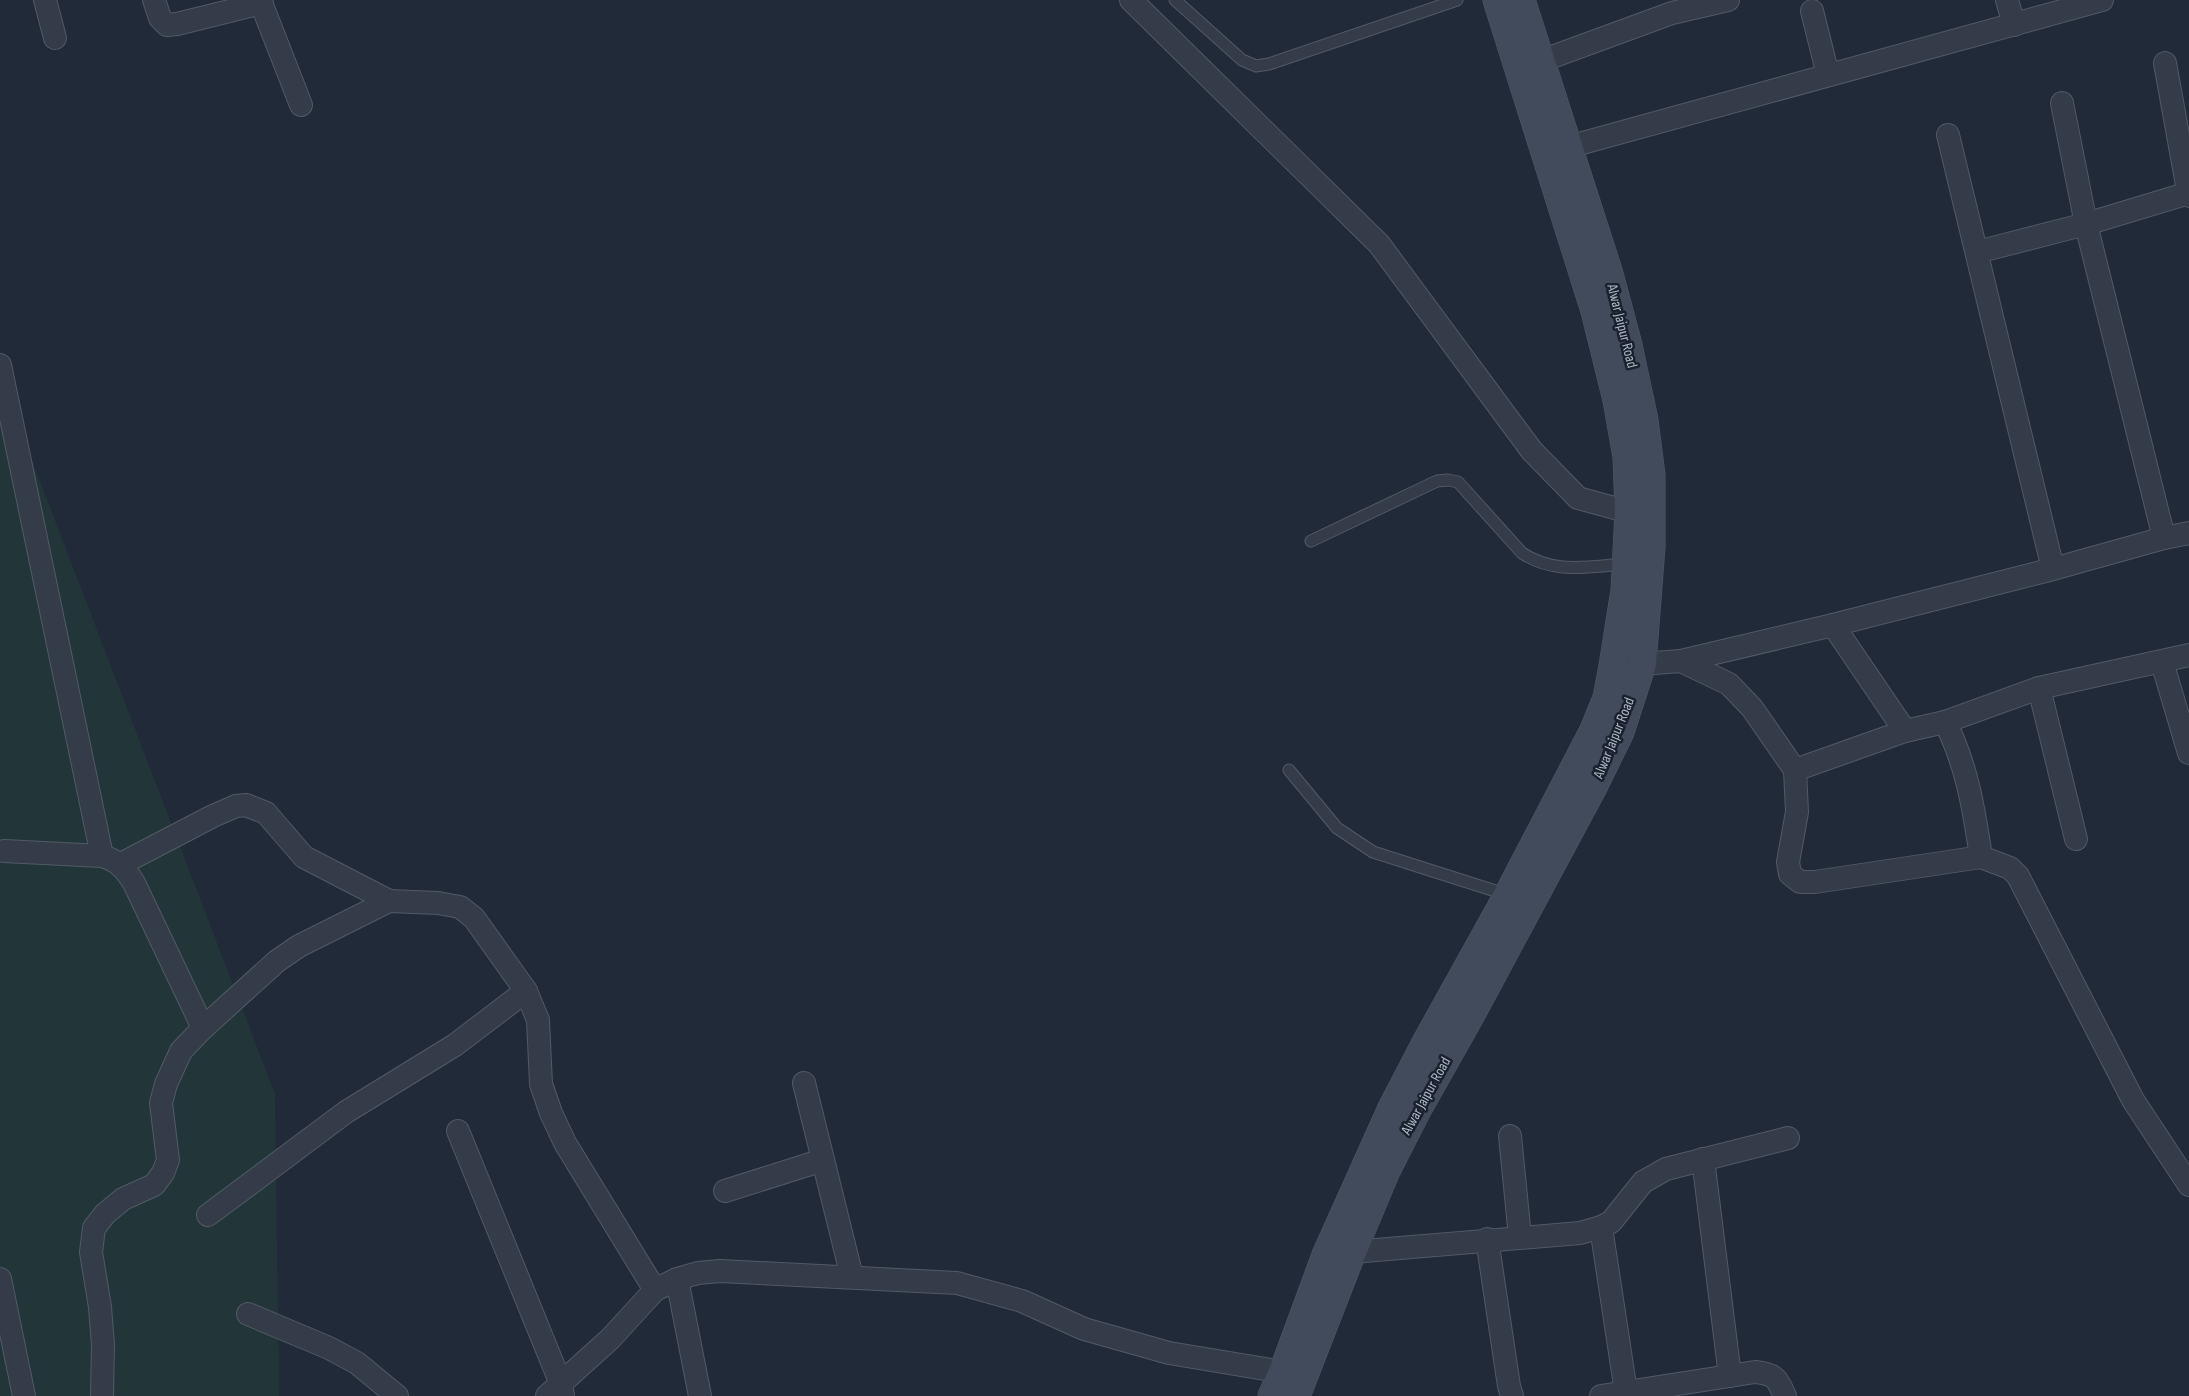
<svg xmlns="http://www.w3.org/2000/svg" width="2189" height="1396" font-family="'Sofia Sans Condensed',sans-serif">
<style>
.green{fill:#22363a}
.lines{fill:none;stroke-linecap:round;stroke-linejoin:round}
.lane-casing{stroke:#515a67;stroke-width:13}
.street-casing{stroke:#515a67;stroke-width:24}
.secondary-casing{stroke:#515a67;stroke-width:29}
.lane{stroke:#343c49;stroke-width:11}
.street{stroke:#343c49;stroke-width:22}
.secondary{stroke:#424b5c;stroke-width:28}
.labels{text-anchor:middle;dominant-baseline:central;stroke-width:5;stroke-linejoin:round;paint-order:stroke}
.street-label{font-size:15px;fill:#aeb7c6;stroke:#19212e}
</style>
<rect width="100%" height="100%" fill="#202a39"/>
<!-- green -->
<path class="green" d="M0 377 275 1094 279 1396H0Z"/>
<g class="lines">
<!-- lane casing -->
<g class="lane-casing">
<g id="lane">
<path d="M1175 0 1242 60 1256 66 1269 64 1457 0"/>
<path d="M1311 541 1437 481 1448 480 1458 482 1522 553C1555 575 1589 566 1627 564"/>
<path d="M1289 770 1337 828 1373 852 1508 895"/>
</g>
</g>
<!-- street casing -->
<g class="street-casing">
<g id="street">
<path d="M45 0 55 38"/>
<path d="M154 0 160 18 167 25 177 24 262 3"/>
<path d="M260 0 301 105"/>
<path d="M1131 0 1379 244 1532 451 1578 498 1629 512"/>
<path d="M2007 0 2014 25"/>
<path d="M1812 11 1828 75"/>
<path d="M1541 61 1672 13 1728 0"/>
<path d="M2165 63 2189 196"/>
<path d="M2062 103 2086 224 2164 538"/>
<path d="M1948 135 2053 569"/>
<path d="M1568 147 2102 0"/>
<path d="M1977 252 2086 224 2189 193"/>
<path d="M0 365 102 856"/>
<path d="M1833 625 1905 731"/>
<path d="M1681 661 1729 684 1752 708 1795 770 1797 812 1788 862 1790 874 1800 882H1815L1981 857 2010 868 2018 876 2133 1100 2189 1185"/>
<path d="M2162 662 2189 753"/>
<path d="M1627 665 1681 661 1833 625 2053 569 2164 538 2189 533"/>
<path d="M2039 688 2076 839"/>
<path d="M1945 722C1967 765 1974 810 1981 857"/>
<path d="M1795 770 1905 731 1945 722 2039 688 2189 655"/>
<path d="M4 851 102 856C119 861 125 869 134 883L203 1028"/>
<path d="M121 864 213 816 236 806 246 805 266 813 304 857 389 901"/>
<path d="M804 1083 852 1277"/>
<path d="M458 1131 561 1384 563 1396"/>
<path d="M1510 1136 1520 1237"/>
<path d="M1703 1159 1730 1376"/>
<path d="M725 1191 823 1160"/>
<path d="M208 1215 346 1112 455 1045 526 991"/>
<path d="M1601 1227 1626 1392"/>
<path d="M1487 1239 1509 1386 1512 1396"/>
<path d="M1352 1252 1580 1233 1601 1227 1611 1222 1643 1182 1666 1169 1788 1138"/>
<path d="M0 1279 24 1396"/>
<path d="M677 1279 700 1396"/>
<path d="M248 1314 329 1348 357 1363 397 1396"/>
<path d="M102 1396 103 1345 100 1307 91 1252 94 1228 105 1214 123 1199 154 1185 163 1173 168 1160 161 1103 166 1084 181 1051 203 1028 277 961 299 946 389 901 438 903 460 907 474 918 526 991 538 1020 541 1084 551 1113 565 1143 655 1290"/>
<path d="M547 1396 610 1339 655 1290 677 1279 698 1273 720 1271 957 1283 1022 1301 1084 1329 1169 1353 1283 1372 1298 1377"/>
<path d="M1601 1396 1755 1372C1775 1374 1777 1378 1785 1396"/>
</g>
</g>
<!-- secondary casing -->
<g class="secondary-casing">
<g id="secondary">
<path d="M1272 1396 1283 1372 1326 1255 1392 1108 1428 1039 1508 895 1593 732 1607 698 1613 666 1625 590 1629 512 1627 457 1617 400 1595 311 1497 0"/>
<path d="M1296 1396 1352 1252 1386 1171 1416 1112 1469 1018 1592 789 1620 732 1642 664 1651 547V475L1644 420 1628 345 1609 274 1521 0"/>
</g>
</g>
<!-- lane -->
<use href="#lane" class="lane"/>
<!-- street -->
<use href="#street" class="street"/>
<!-- secondary -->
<use href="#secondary" class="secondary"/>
</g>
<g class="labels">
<!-- street labels -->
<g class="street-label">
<text transform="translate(1622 326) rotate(76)">Alwar Jaipur Road</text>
<text transform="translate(1614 738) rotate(-68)">Alwar Jaipur Road</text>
<text transform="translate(1426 1096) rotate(-61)">Alwar Jaipur Road</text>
</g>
</g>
</svg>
